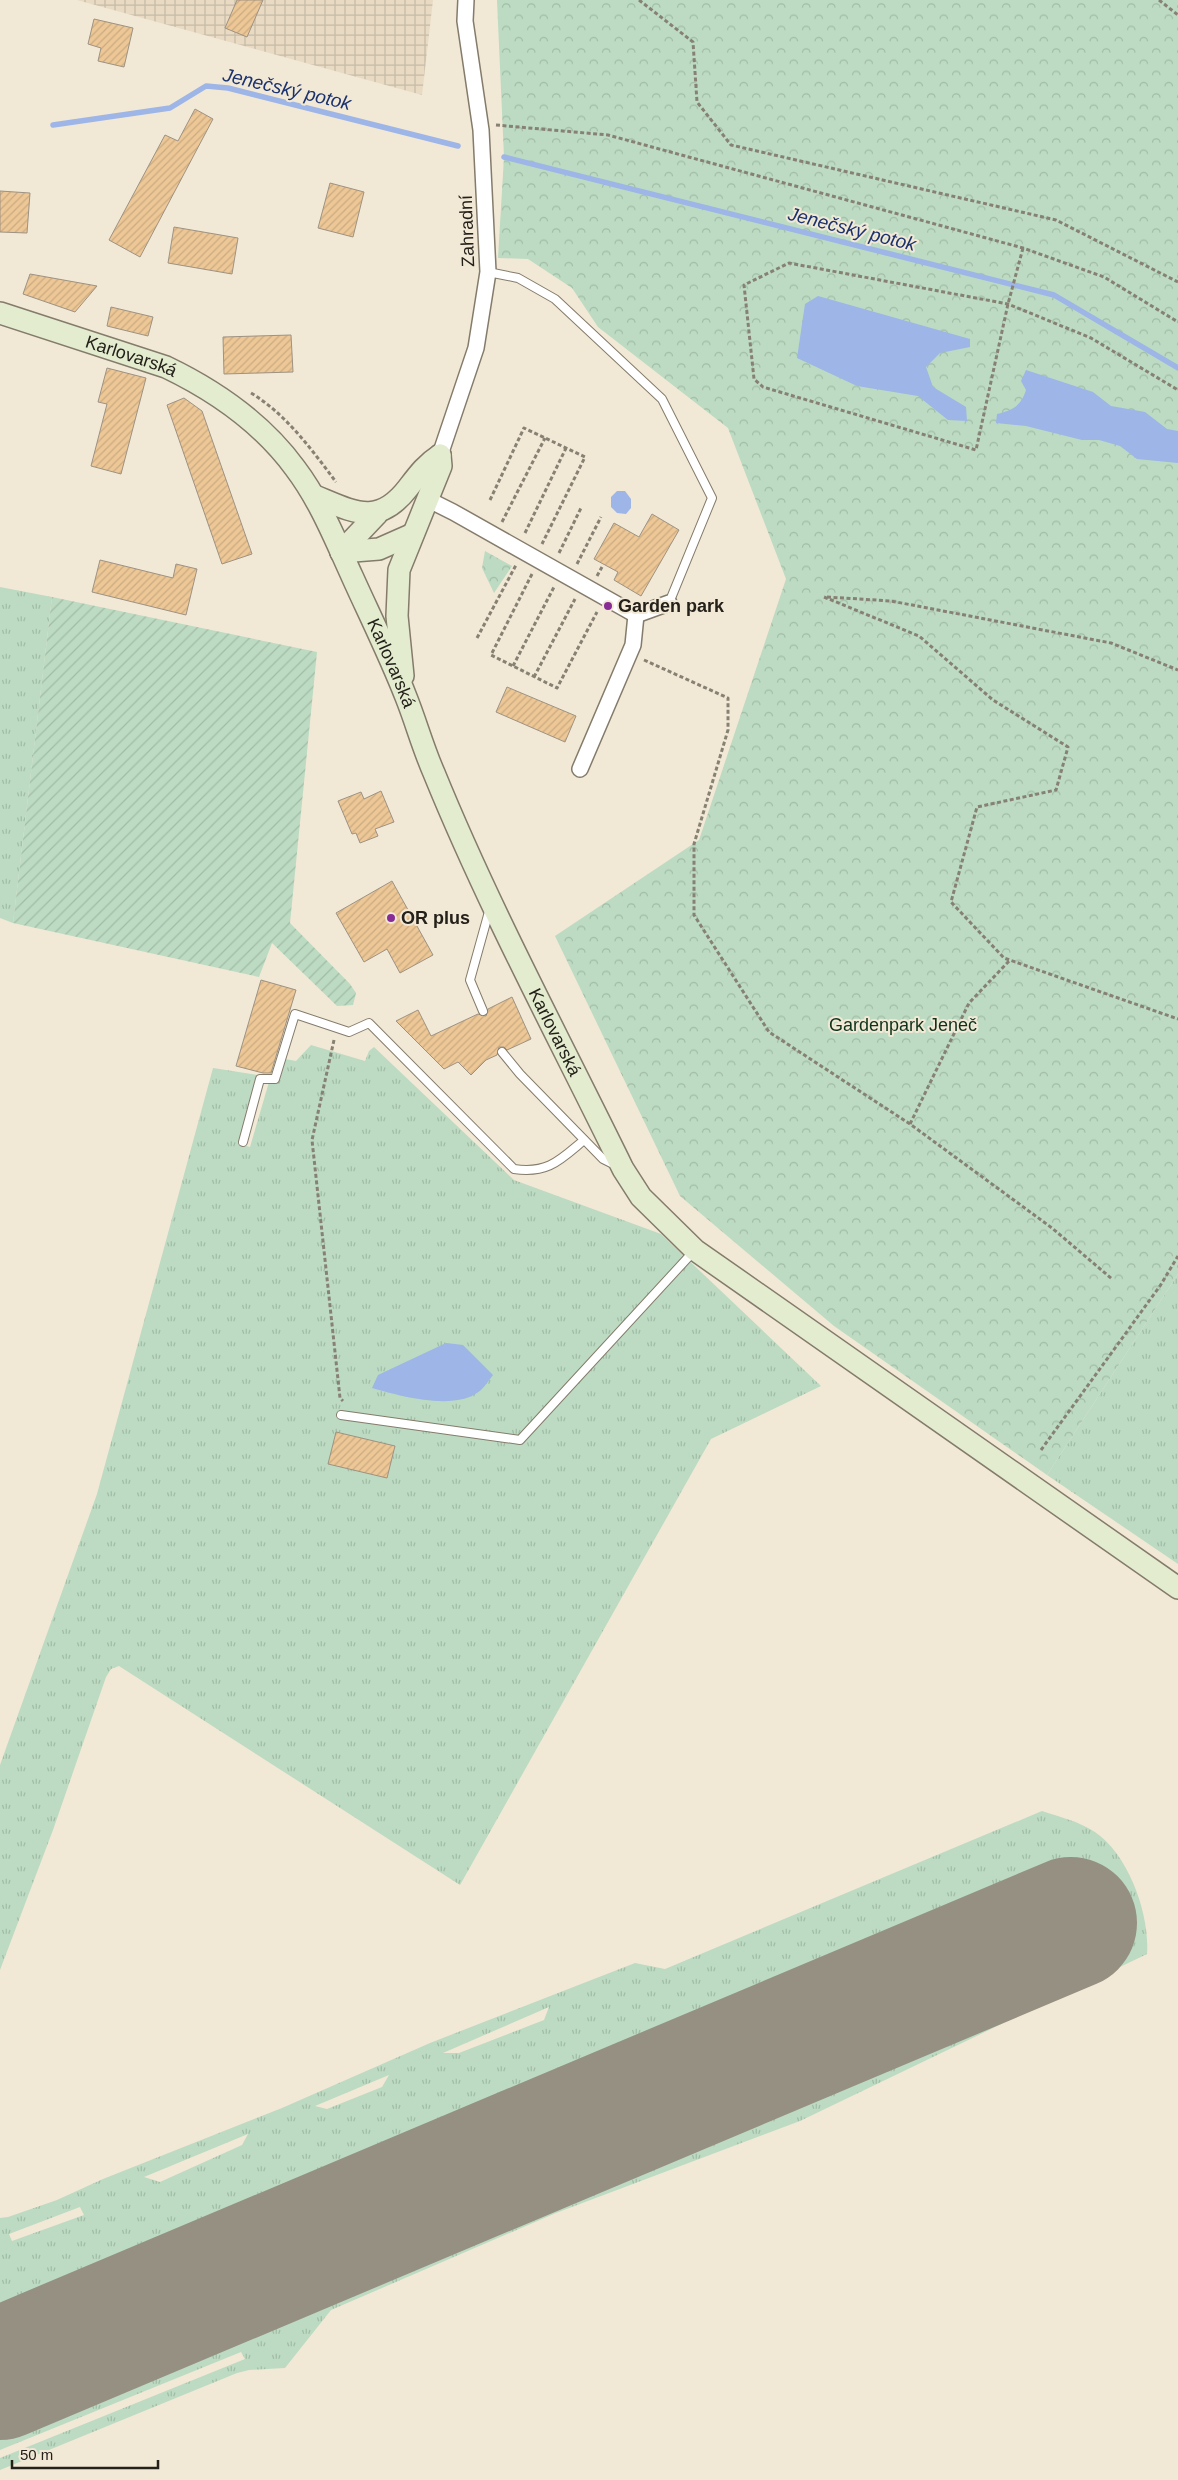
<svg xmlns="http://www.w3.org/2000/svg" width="1178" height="2480" font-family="Arial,sans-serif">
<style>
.industrial{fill:url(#industrial-grid)}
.grass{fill:url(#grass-tufts);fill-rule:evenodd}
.park{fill:url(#park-crowns)}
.garden{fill:url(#garden-furrows)}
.water{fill:#9db5e7}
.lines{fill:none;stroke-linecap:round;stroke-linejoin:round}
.stream{stroke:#9db5e7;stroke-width:5.5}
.runway{stroke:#969082;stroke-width:132}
.building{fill:url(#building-hatch);stroke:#9d9283}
.service-casing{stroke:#847b6b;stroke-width:10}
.minor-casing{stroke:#847b6b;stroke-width:18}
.secondary-casing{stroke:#847b6b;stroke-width:24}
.path{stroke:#878174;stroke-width:3;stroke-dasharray:4 2.5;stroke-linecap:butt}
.service{stroke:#fff;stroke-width:8}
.minor{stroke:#fff;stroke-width:15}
.secondary{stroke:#e3eccf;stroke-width:21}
.poi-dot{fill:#882c96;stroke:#f2e8d6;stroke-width:2}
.labels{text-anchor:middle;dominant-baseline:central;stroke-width:4;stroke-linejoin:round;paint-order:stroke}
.street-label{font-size:18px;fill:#24211a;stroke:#f2e8d6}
.poi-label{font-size:18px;font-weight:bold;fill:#24211a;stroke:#f2e8d6;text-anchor:start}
.park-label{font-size:18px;fill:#0d341a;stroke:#f2e8d6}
.water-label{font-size:19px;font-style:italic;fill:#1a326d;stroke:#f2e8d6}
</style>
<defs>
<pattern id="industrial-grid" width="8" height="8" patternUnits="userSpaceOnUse" patternTransform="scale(1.25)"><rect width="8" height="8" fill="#e8dac3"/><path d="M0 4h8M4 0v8" fill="none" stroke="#c7bba7"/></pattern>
<pattern id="grass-tufts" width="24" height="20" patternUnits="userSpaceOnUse" patternTransform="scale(1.25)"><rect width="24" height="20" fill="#bcdbc2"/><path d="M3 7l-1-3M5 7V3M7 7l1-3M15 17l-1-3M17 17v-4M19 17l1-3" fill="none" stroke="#a1bca6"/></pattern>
<pattern id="park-crowns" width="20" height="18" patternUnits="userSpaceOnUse" patternTransform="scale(1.25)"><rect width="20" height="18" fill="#bcdbc2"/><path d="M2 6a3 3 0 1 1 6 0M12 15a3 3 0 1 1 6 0" fill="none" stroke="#a1bca6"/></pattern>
<pattern id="garden-furrows" width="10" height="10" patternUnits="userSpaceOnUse" patternTransform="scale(1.25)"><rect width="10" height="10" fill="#bcdbc2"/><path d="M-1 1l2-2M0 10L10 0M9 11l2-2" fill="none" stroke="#a1bca6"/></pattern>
<pattern id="building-hatch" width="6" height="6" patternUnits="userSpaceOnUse" patternTransform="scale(1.25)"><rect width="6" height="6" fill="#edc796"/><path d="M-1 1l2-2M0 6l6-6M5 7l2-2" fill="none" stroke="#cbab81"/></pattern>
</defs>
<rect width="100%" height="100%" fill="#f2e8d6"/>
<!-- industrial -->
<path class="industrial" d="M77 0H433L422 95Z"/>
<!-- grass -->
<g class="grass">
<path d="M0 587 52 597 13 923 0 918Z"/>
<path d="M311 1045 365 1061 369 1051 374 1047 514 1180 661 1234 821 1386 711 1439 460 1885 119 1666 111 1669 106 1677 53 1830 0 1970V1765L97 1494 213 1068 257 1075 239 1144 250 1147 269 1082 285 1059 296 1061Z"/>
<path d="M1178 1274V1564L1047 1475Z"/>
<path d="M1042 1811C1060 1817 1078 1821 1095 1832 1129 1855 1150 1915 1147 1954L800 2121 556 2213 331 2310 285 2368 249 2370 237 2373 0 2470V2458L245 2359 241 2352 0 2450V2218L8 2217 57 2200 103 2179 282 2108 430 2043 635 1963 665 1969ZM549 2007 544 2020 459 2053H443ZM389 2075 382 2087 327 2109 315 2106ZM248 2134 242 2145 160 2182 144 2177ZM80 2207 84 2215 12 2241 9 2234Z"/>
</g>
<!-- park -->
<g class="park">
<path d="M497 0H1178V1274L1047 1475 834 1326 680 1196 555 936 699 840 786 579 728 428 598 327 572 288 528 259 498 258 504 157Z"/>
<path d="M485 551 512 566 494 593 482 568Z"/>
</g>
<!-- garden -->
<path class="garden" d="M52 597 317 652 290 923 350 984 356 993 353 1005 337 1006 272 943 259 977 13 923Z"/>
<!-- water -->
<g class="water">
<path d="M818 296 970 339V347L940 353 926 367 933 387 966 407 967 421 948 420 918 396 857 386 797 358 805 304Z"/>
<path d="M1026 370 1093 392 1111 406 1145 412 1167 429 1178 431V463L1137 459 1120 446 1099 440H1082L1026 426 996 423 997 414C1013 410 1021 406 1026 390L1021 381Z"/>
<path d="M617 491H625L631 499V508L626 514 617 513 611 507V497Z"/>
<path d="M446 1343 463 1345 493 1375C489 1380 485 1386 481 1390 456 1412 400 1396 372 1388L378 1375Z"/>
</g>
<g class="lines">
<!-- stream -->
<g class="stream">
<path d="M53 125 170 108 206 86 228 88 458 146"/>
<path d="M504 157 1054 295 1178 368"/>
</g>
<!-- runway -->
<path class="runway" d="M0 2374 1071 1923"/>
</g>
<!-- building -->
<g class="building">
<path d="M237 0H263L247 37 225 28Z"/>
<path d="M94 19 133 28 124 67 98 61 101 48 88 44Z"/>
<path d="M195 109 213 119 140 257 109 240 165 135 178 141Z"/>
<path d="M330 183 364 192 353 237 318 228Z"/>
<path d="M0 191 30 193 27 233 0 232Z"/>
<path d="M174 227 238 238 232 274 168 263Z"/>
<path d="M30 274 97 286 75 312 23 294Z"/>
<path d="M111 307 153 317 148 336 107 326Z"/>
<path d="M291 335 293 372 224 374 223 337Z"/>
<path d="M107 368 146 378 121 474 91 466 107 404 98 402Z"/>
<path d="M184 398 202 411 252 554 222 564 167 405Z"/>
<path d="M652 514 679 530 641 596 614 580 618 572 594 559 614 523 639 537Z"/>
<path d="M100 560 173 578 176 564 197 569 186 615 92 592Z"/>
<path d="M507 687 576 716 565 742 496 712Z"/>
<path d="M381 791 394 822 375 829 378 836 360 843 356 833 352 834 338 801 361 792 364 799Z"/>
<path d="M392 881 433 955 400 973 387 949 364 962 336 913Z"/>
<path d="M261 980 296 990 271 1073H263L236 1066Z"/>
<path d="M512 997 531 1039 507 1050 504 1047H499L497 1055 486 1060 471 1075 458 1062 444 1069 396 1021 418 1010 431 1036 478 1014 486 1016 488 1009Z"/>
<path d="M336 1432 395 1446 387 1478 328 1464Z"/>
</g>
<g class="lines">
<!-- service casing -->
<g class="service-casing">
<g id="service">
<path d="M488 272 518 278 555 299 662 399 712 498 669 603"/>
<path d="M483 1011 470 980 490 908"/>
<path d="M502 1052 520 1074 603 1159 615 1165"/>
<path d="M243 1142 260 1079H275L295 1014 349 1032 369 1023 514 1169C548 1174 560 1160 584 1140"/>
<path d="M341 1415 520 1440 694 1251"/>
</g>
</g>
<!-- minor casing -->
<g class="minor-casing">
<g id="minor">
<path d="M440 455 476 348 488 272 481 130 465 21 466 0"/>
<path d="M427 499 453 512 636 615 669 603"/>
<path d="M580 769 633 645 636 615"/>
</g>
</g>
<!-- secondary casing -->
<g class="secondary-casing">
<g id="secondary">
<path id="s1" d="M0 313 166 367C216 391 262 423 295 468 320 501 335 539 352 576 370 616 390 656 406 697 416 722 423 748 434 773 489 908 559 1038 623 1169L641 1197 695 1250 1178 1588"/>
<path d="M315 496C354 512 378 527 408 488 418 475 426 464 440 455"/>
<path d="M341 552 379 549 413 534"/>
<path d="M341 552 377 514"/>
<path d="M403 676 397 616 399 570 441 466 440 455"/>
</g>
</g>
<!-- path -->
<g class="path">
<path d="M639 0 693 42 697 102 731 145 1056 220 1178 282"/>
<path d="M1159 0 1178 15"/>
<path d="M496 125 608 135 1023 248 1104 277 1178 322"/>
<path d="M1023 248 1008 304 976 450 763 387 754 379 744 285 789 263 1008 304 1091 338 1178 390"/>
<path d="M251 393C286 414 312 450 336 482"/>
<path d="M490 500 524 428 585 457 542 544"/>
<path d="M502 522 545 438"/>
<path d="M525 533 566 448"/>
<path d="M559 553 581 508"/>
<path d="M577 564 601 517"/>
<path d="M532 574 491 655 557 688 597 612"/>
<path d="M597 576 602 567"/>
<path d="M824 597 919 636 993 700 1068 747 1056 790 977 807 951 902 1004 958 1178 1019"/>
<path d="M827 597 891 601 1111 643 1178 670"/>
<path d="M477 638 516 565"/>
<path d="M644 660 728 698V730L694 844V915L769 1032 910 1124 1052 1228 1112 1279"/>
<path d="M513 666 554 587"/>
<path d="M534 677 575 599"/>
<path d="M334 1040 312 1140 340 1398 343 1401"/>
<path d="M910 1124 969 1003 1010 960"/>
<path d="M1041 1450 1160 1286 1178 1256"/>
</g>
<!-- service -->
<use href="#service" class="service"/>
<!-- minor -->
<use href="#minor" class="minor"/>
<!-- secondary -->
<use href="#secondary" class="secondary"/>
</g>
<!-- markers -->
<g class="poi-dot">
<circle cx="608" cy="606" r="5"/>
<circle cx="391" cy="918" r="5"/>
</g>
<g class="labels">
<!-- street labels -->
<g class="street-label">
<text transform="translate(467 231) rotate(-92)">Zahradní</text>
<text stroke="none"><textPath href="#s1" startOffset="138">Karlovarská</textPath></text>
<text stroke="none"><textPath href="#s1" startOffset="558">Karlovarská</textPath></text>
<text stroke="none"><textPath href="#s1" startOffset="962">Karlovarská</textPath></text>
</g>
<!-- poi labels -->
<g class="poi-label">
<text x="618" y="606">Garden park</text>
<text x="401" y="918">OR plus</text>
</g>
<!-- park labels -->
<g class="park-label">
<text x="903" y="1025">Gardenpark Jeneč</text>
</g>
<!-- water labels -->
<g class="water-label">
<text transform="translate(287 89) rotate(13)">Jenečský potok</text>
<text transform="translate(852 229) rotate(14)">Jenečský potok</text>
</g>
</g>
<!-- scale -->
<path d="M12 2460v8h146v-8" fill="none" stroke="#24211a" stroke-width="2.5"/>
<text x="20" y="2460" font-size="15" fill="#24211a" stroke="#f2e8d6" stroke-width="4" paint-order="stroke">50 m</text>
</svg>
